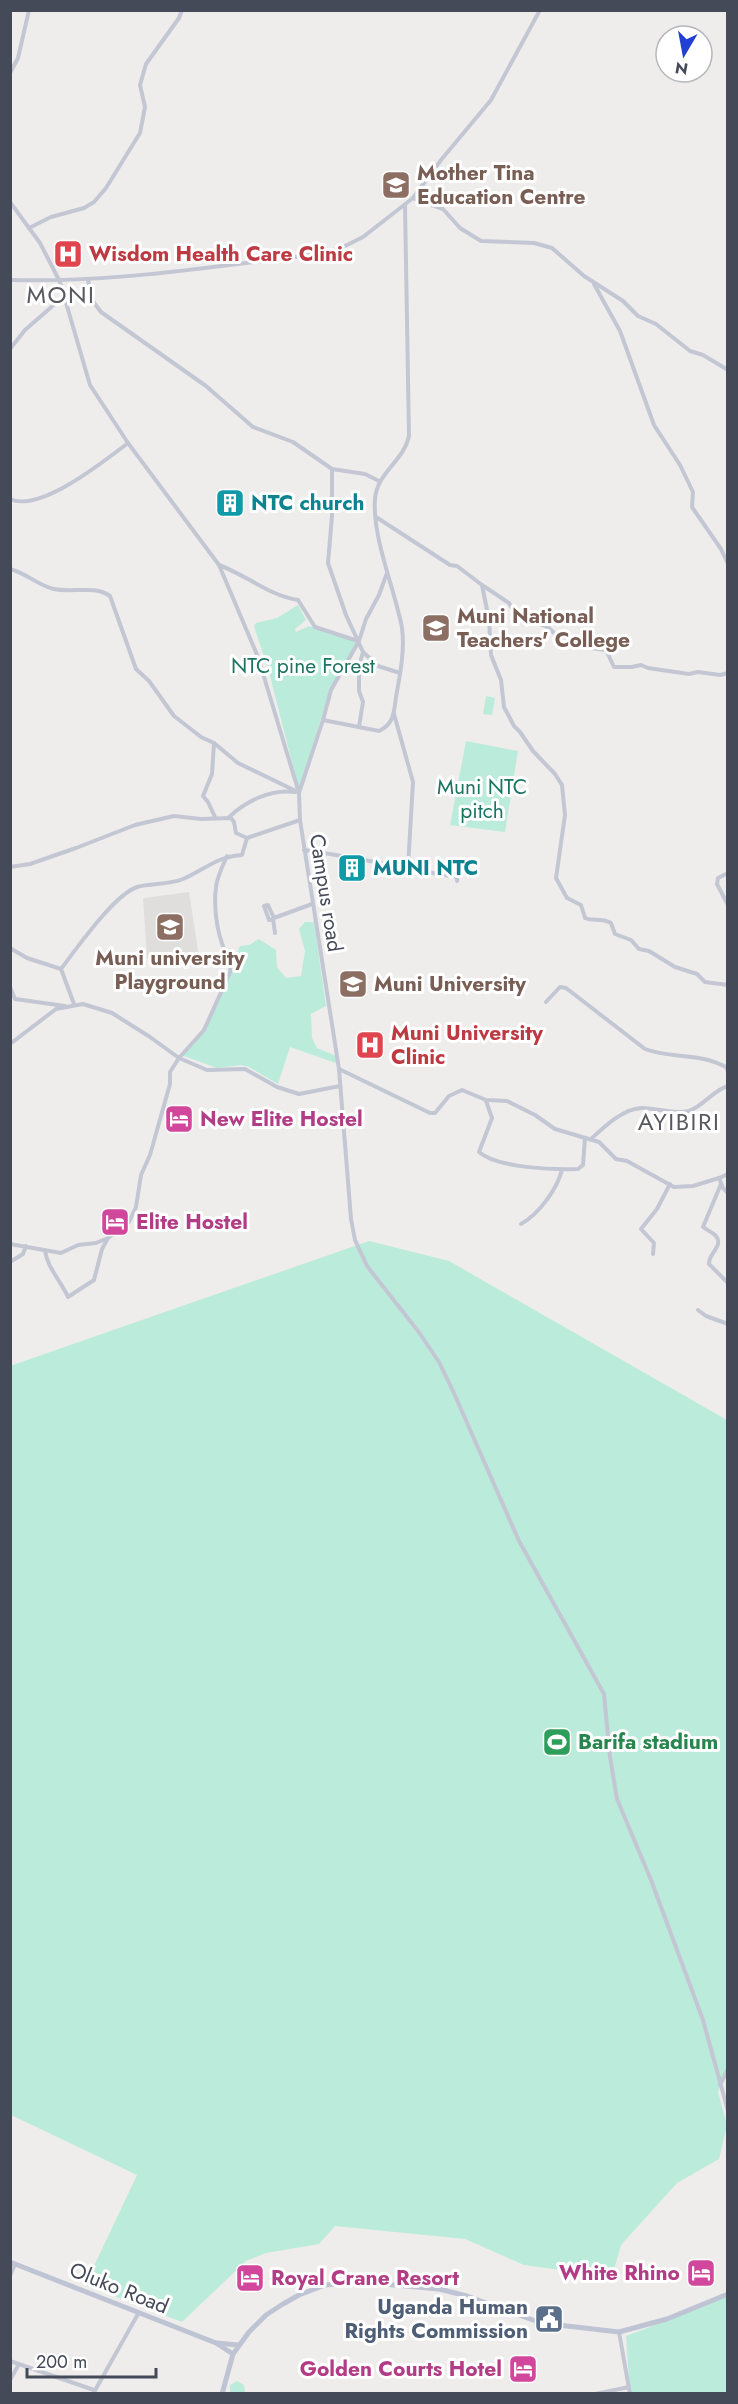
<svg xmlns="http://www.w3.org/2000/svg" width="738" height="2404" font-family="Jost,sans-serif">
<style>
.education{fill:#e0dedd}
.green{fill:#bbebdb}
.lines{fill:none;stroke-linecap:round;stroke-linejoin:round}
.street{stroke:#c3c7d3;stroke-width:4}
.secondary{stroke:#bfc4d4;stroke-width:5}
.labels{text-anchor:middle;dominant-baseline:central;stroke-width:6;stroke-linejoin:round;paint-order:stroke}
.education-label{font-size:21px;font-weight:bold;fill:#785e54;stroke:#fff;text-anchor:start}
.health-label{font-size:21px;font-weight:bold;fill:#be3a42;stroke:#fff;text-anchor:start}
.culture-label{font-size:21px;font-weight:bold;fill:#0d838f;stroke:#fff;text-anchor:start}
.park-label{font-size:21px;fill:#1b7460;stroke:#fff}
.street-label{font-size:21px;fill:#454a58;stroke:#fff}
.hotel-label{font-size:21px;font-weight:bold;fill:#b23c85;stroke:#fff;text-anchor:start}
.leisure-label{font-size:21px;font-weight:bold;fill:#27864d;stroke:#fff;text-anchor:start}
.service-label{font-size:21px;font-weight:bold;fill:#4e5e75;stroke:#fff;text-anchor:end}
.quarter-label{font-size:24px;letter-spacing:1.5px;fill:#595a60;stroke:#fff}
</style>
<rect width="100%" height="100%" fill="#efedec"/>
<!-- education -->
<path class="education" d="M189 892 199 957 147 958 143 898Z"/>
<!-- green -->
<g class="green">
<path d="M298 605 306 620 295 629 296 632 309 626 357 641 329 693 299 790 269 672 254 626 256 623 277 618Z"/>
<path d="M486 696 495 698 492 715 483 714Z"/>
<path d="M466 741 518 751 505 832 450 825Z"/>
<path d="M305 922H314L326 1006 311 1014 312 1038 317 1048 336 1056V1063L290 1047 278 1084 249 1067 241 1065 217 1068 181 1055C215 1025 222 986 240 946L249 945 259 939 276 950 277 967 286 978 301 976 305 951 299 929Z"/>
<path d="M369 1241 449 1261 727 1420 728 2064 718 2092 727 2125 719 2159 677 2183 621 2245 612 2277 524 2265 465 2239 335 2226 319 2244 266 2253 246 2261 182 2322 85 2285 137 2175 11 2115 10 1366Z"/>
<path d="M727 2295V2393H630L626 2336 703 2307Z"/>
<path d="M237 2381 244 2385 245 2393H230V2385Z"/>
</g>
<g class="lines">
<!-- street -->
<g class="street">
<path d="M10 73 18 58 29 10"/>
<path d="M413 198 443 209 460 228 481 241 534 243 552 248 584 276 623 301 638 316 656 324 690 351 703 355 728 370"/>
<path d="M10 202 40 243 60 282 90 385 128 443 219 565 258 657 299 793 300 820 339 1069 351 1219 355 1240 367 1266 418 1331 439 1362 453 1391 519 1541 604 1694 610 1757 617 1799 651 1880 703 2020 728 2111"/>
<path d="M29 228 51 217 84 208 94 202 106 188 140 133 145 107 140 85 146 64 179 18 182 10"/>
<path d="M10 280C114 283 216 266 319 254L341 248 363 237 413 198 441 160 491 100 540 10"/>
<path d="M88 280 92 300 101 312 206 386 253 427 293 442 332 469 365 474 379 481"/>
<path d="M594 284 620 331 654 425 680 465 693 492 692 507 721 549 728 564"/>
<path d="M10 349 25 330 64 296"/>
<path d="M332 469V516L328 563 346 615 363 652 378 666 400 673"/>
<path d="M10 499C40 513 104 461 128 443"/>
<path d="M376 517 450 565 457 566 482 585 489 620 491 655 501 680 504 707 514 726 520 732 533 751 555 774 562 785 565 815 556 878 567 898 581 905 585 918C594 922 600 917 611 923L615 934 631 940 639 949 649 951 675 967 697 974 705 982 728 985"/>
<path d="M219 565C246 575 270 596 298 600L315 627 358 641"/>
<path d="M10 569C26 573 39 586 54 589 73 593 94 585 110 596L136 669 149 681 174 716 201 737 214 743 238 763 298 792"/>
<path d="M482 585 509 603 514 612 549 628 555 634 581 642 583 647 606 650 614 667H632L641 665 648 668 689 674 698 672 720 675 728 673"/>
<path d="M394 714 413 782 408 867"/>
<path d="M323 720 331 690 359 641 366 619 379 595 387 573"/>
<path d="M359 727 363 702 359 691V666L363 652"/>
<path d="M214 743 212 774 203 796 208 802 215 817"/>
<path d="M299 793 323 720 379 731C394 724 394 712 396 697 400 675 405 650 402 628 395 590 372 537 375 499 377 472 404 461 409 436L405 205"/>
<path d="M228 818C246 801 270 789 295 792"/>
<path d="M304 850C356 857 406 869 457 877V881"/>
<path d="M10 867 30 864 76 848 135 825 174 816 201 819 231 818 234 822 236 833 247 838"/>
<path d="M728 873 718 878 717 884 728 905"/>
<path d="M275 933 273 919 269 920 264 906 268 905 274 918 312 904"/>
<path d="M10 948 27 958 61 969 74 1004"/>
<path d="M61 969C77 948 114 895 137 887 151 883 169 885 183 879 204 870 218 856 242 855L247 838 300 820"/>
<path d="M10 987 15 999 65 1006"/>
<path d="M546 1002 560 987 566 988 645 1049C671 1059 698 1052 726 1067L728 1071"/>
<path d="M10 1044 56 1009 83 1004 112 1013 150 1037 179 1058 204 1030 223 988 230 972 231 961C218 944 213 910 216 887 217 877 223 865 227 856"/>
<path d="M339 1069 430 1113H435L449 1096 462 1090 486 1100 507 1101 535 1115 555 1129 599 1142 616 1159 627 1161 674 1187 693 1186 719 1178 723 1188 728 1193"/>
<path d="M486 1101 492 1118 479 1152C497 1168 554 1170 578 1169L583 1165 585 1138"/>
<path d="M591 1139C604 1127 624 1108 642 1108 657 1108 674 1115 689 1111 704 1106 713 1090 728 1086"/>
<path d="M719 1178 728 1174"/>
<path d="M721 1184 703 1227C707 1230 712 1232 716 1236 724 1246 708 1254 709 1264L728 1283"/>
<path d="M521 1224C539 1214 557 1189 562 1170"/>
<path d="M10 1244 61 1253 78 1245 96 1243 108 1238 129 1222 136 1207 141 1175 150 1155 170 1084V1072L179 1058 207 1070 245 1069 277 1087 299 1094 340 1086"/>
<path d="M45 1251C48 1269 61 1281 68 1297L94 1280 102 1249 108 1238"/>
<path d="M653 1254 654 1243 641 1229 657 1209 670 1184"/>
<path d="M10 1262 23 1254 26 1246"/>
<path d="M698 1310 706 1316 728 1324"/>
<path d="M720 2085 728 2069"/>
<path d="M10 2276 15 2264"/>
<path d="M619 2332 630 2394"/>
<path d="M10 2361 94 2390"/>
<path d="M10 2380 19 2364"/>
<path d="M93 2394 138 2314"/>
<path d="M595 2394 629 2387"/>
</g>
<!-- secondary -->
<g class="secondary">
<path d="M10 2262 216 2343 233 2354"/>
<path d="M217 2343 238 2345"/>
<path d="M222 2394 233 2354 249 2332 266 2315 283 2304 299 2295 325 2285 361 2282 439 2289 467 2296 541 2323 619 2332 667 2319 728 2294"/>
</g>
</g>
<!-- icons -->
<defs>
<g id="school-square" transform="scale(1.5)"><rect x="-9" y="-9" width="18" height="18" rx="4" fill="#8d6e63" stroke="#fff"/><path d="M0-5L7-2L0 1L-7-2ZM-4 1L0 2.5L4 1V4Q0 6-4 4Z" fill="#fff"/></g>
<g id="hospital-square" transform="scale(1.5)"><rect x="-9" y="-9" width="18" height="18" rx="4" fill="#e0444e" stroke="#fff"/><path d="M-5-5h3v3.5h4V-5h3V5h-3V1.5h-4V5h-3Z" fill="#fff"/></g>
<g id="building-square" transform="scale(1.5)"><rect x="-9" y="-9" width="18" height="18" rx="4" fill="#0f9aa8" stroke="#fff"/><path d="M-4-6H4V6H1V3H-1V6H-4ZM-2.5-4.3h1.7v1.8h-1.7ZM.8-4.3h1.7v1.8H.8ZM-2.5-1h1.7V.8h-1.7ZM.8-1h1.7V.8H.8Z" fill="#fff"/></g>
<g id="university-square" transform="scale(1.5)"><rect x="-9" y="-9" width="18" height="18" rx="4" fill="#8d6e63" stroke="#fff"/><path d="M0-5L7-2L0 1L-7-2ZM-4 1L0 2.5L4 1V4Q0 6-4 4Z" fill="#fff"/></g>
<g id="hotel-square" transform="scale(1.5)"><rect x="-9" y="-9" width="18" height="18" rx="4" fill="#d1479c" stroke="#fff"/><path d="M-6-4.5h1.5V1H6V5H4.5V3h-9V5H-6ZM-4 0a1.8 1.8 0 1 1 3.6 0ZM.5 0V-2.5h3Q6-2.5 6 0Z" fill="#fff"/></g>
<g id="stadium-square" transform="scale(1.5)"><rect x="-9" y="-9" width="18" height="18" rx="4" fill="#2e9e5b" stroke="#fff"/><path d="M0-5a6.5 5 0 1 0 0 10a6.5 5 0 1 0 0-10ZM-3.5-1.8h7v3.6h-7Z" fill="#fff"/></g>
<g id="civic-square" transform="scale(1.5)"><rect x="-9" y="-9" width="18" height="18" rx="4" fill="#5c6f8a" stroke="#fff"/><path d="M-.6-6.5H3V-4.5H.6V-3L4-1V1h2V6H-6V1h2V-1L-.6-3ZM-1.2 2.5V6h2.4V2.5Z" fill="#fff"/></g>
</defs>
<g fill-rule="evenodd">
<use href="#school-square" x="396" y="185"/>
<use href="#hospital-square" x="68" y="254"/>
<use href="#building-square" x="230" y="503"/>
<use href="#school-square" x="436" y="628"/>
<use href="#building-square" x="352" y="868"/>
<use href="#school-square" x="170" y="927"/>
<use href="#university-square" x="353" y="984"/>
<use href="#hospital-square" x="370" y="1045"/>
<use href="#hotel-square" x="179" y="1119"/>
<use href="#hotel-square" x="115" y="1222"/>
<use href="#stadium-square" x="557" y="1742"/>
<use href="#hotel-square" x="701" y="2273"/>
<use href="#hotel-square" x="250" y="2278"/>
<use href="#civic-square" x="549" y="2319"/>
<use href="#hotel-square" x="523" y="2369"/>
</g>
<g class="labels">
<!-- education labels -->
<g class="education-label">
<text x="417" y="173">Mother Tina<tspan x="417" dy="24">Education Centre</tspan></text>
<text x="457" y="616">Muni National<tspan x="457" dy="24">Teachers' College</tspan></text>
<text x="170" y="958" text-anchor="middle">Muni university<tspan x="170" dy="24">Playground</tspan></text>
<text x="374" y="984">Muni University</text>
</g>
<!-- health labels -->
<g class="health-label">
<text x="89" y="254">Wisdom Health Care Clinic</text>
<text x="391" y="1033">Muni University<tspan x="391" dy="24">Clinic</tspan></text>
</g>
<!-- culture labels -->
<g class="culture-label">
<text x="251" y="503">NTC church</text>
<text x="373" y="868">MUNI NTC</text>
</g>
<!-- park labels -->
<g class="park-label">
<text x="303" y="666">NTC pine Forest</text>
<text x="482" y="787">Muni NTC<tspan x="482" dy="24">pitch</tspan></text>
</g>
<!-- street labels -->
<g class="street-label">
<text transform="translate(326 893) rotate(81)">Campus road</text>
<text transform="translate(119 2288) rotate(22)">Oluko Road</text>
</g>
<!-- hotel labels -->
<g class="hotel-label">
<text x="200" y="1119">New Elite Hostel</text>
<text x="136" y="1222">Elite Hostel</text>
<text x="680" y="2273" text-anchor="end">White Rhino</text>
<text x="271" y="2278">Royal Crane Resort</text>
<text x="502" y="2369" text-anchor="end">Golden Courts Hotel</text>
</g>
<!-- leisure labels -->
<g class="leisure-label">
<text x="578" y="1742">Barifa stadium</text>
</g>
<!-- service labels -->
<g class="service-label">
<text x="528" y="2307">Uganda Human<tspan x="528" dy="24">Rights Commission</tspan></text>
</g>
<!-- quarter labels -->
<g class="quarter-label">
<text x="61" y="294">MONI</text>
<text x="679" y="1121">AYIBIRI</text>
</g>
</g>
<!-- border -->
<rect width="738" height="2404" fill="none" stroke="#454a58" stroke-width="24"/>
<!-- north arrow -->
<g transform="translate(684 54) rotate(190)"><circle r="28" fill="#ffffff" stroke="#b5b7bc" stroke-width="1.5"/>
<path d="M0-4.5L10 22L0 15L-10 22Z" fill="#2240d2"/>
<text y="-9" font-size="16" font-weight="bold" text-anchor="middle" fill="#454a58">N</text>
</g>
<!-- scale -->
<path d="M27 2368v9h129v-9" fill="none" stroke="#454a58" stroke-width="3"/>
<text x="36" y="2368" font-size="18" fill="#454a58" stroke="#ffffff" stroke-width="4.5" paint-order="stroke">200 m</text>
</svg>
